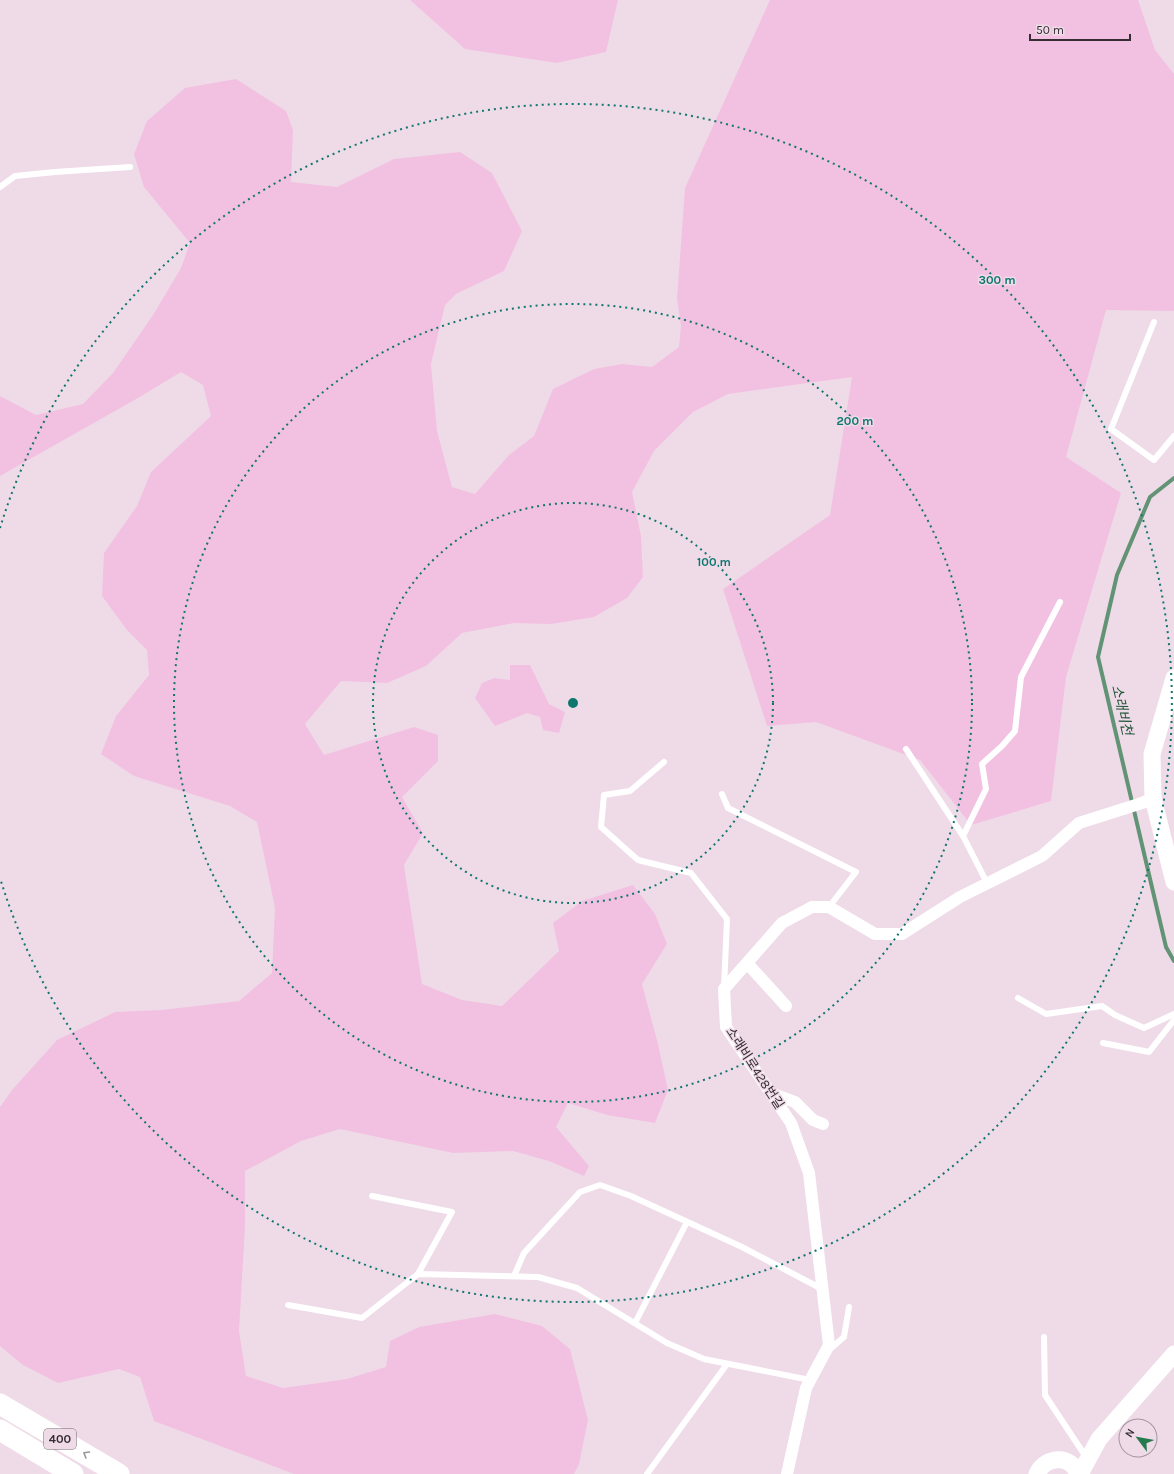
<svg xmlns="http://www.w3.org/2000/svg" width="1174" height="1474" font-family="Karla,'Noto Sans KR',sans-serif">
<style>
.green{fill:#f2c1e1}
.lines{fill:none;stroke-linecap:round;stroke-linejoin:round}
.stream{stroke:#619374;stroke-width:4}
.lane{stroke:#fff;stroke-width:6}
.street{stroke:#fff;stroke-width:12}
.secondary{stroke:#fff;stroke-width:17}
.highway{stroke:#fff;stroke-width:21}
.oneway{stroke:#9a9698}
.ring{fill:none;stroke:#0f766e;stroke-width:2;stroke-dasharray:2 4}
.labels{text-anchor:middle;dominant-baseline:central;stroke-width:3;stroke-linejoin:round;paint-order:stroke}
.shield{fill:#efdbe8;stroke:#6c6169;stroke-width:1}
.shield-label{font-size:12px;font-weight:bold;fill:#342d32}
.street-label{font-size:13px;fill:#342d32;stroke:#efdbe8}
.water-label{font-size:14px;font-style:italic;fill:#1a5233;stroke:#efdbe8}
.centre{fill:#0f766e;stroke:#efdbe8;stroke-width:2}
.ring-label{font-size:12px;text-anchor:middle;font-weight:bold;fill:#0f766e;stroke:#efdbe8;stroke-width:3;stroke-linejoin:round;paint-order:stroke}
</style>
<rect width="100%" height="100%" fill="#efdbe8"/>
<!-- green -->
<g class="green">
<path d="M410 0H618L606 52 557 63 465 49Z"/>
<path d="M770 0H1138L1155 50 1174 74V311L1106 310 1066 457 1121 493 1066 677 1051 801 971 825 920 760 816 722 767 726 723 589 830 515 852 377 728 394 693 412 654 451 632 492 641 536 643 577 627 598 594 617 551 624 514 623 462 633 426 666 387 683 341 681 305 724 324 755 414 727 438 735V761L402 797 423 833 404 865 422 984 462 1000 502 1006 559 951 553 923 582 901 633 885 655 914 667 944 642 984 658 1044 668 1090 655 1123 607 1115 568 1103 556 1127 589 1166 584 1176 549 1161 513 1151 453 1153 340 1129 301 1141 245 1171V1227L239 1331 246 1376 283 1388 347 1379 386 1367 390 1341 419 1327 495 1314 542 1326 570 1349 588 1420 579 1464 574 1474H294L154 1421 140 1377 119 1369 58 1383 23 1365 0 1346V1107L12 1090 57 1040 115 1012 162 1010 239 1001 272 973 275 908 257 822 230 806 134 776 101 754 116 716 149 675 147 650 127 630 102 596 104 553 137 506 151 472 211 416 203 385 181 372 138 398 0 476V396L36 415 83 404 113 373 153 315 181 268 190 243 144 187 134 154 147 121 185 88 236 79 286 111 293 130 291 182 337 187 394 159 460 152 492 173 522 231 504 271 456 294 445 305 431 364 437 431 452 487 475 494 509 455 534 436 553 389 594 369 622 364 652 367 679 347 681 326 677 299 685 188Z"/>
<path d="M510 665H530L549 704 565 712 559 733 543 730 540 717 527 713 495 726 475 698 482 683 494 678 510 680Z"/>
</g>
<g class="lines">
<!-- stream -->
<path class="stream" d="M1174 478 1150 497 1117 575 1098 657 1166 947 1174 961"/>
<!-- lane -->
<g class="lane">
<path d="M0 187 15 176 55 172 130 167"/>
<path d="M1154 322 1111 429 1154 460 1174 436"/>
<path d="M906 749 963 836 987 883"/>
<path d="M664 762 630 791 604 795 601 827 638 860 691 873 727 919 724 988"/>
<path d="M722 794 728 808 856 872 829 907"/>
<path d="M963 836 986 789 982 764 1002 746 1015 731 1021 677 1060 602"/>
<path d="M1018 998 1046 1014 1102 1006 1115 1015 1144 1028 1174 1014"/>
<path d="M1103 1043 1149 1052 1174 1020"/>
<path d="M372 1196 452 1212 418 1274"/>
<path d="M514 1276 524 1253 580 1192 600 1185 631 1196 742 1247 822 1289"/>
<path d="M288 1305 362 1318 418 1274 538 1277 577 1288 667 1343 704 1359 810 1380"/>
<path d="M635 1323 687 1222"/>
<path d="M1044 1337 1045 1395 1082 1451"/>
<path d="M829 1350 844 1337 849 1307"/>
<path d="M647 1474 727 1364"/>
</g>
<!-- street -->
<g class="street">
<path d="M747 963 786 1006"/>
<path d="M771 1093 795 1102 813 1120 823 1124"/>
<path d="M787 1474 806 1388 829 1345 809 1173 791 1123 726 1027 724 989 782 923 812 907H829L875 934H902L960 897 1042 856 1079 823 1142 803 1153 798"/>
</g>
<!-- secondary -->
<g class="secondary">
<path d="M1174 678 1152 754 1153 798 1174 882"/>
<path d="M1037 1474C1045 1456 1071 1454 1078 1474"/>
<path d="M1080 1474 1099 1439 1174 1354"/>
</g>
<!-- highway -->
<g class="highway">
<path d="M0 1404 119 1474"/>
<path d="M0 1430 73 1474"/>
</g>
</g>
<!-- one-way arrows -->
<defs><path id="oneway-chevron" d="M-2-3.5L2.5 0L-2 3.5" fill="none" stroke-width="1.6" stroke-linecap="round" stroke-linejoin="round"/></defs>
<use class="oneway" href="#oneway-chevron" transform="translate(86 1454) rotate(-149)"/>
<!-- distance rings -->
<g class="ring">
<circle cx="573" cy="703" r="200"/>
<circle cx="573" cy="703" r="399"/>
<path d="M0 528A599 599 0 1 1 0 878"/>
</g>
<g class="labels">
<!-- shield labels -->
<rect class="shield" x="44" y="1429" width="32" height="20" rx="3"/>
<g class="shield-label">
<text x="60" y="1439">400</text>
</g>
<!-- street labels -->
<g class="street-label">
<text transform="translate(755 1068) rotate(57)">소래비로428번길</text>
</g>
<!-- water labels -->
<g class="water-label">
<text transform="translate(1122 710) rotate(77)">소래비천</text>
</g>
</g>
<circle cx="573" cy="703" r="6" class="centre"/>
<g class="ring-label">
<text x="997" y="284">300 m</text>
<text x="855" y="425">200 m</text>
<text x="714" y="566">100 m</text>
</g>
<!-- north arrow -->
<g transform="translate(1138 1438) rotate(302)"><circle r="19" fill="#efdbe8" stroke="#a4959f"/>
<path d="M0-3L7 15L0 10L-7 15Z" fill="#267b4e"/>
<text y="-6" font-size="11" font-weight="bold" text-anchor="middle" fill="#342d32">N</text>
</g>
<!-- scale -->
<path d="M1030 34v6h100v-6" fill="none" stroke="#342d32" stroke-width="2"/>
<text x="1036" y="34" font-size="12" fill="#342d32" stroke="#efdbe8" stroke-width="3" paint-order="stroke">50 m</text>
</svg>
